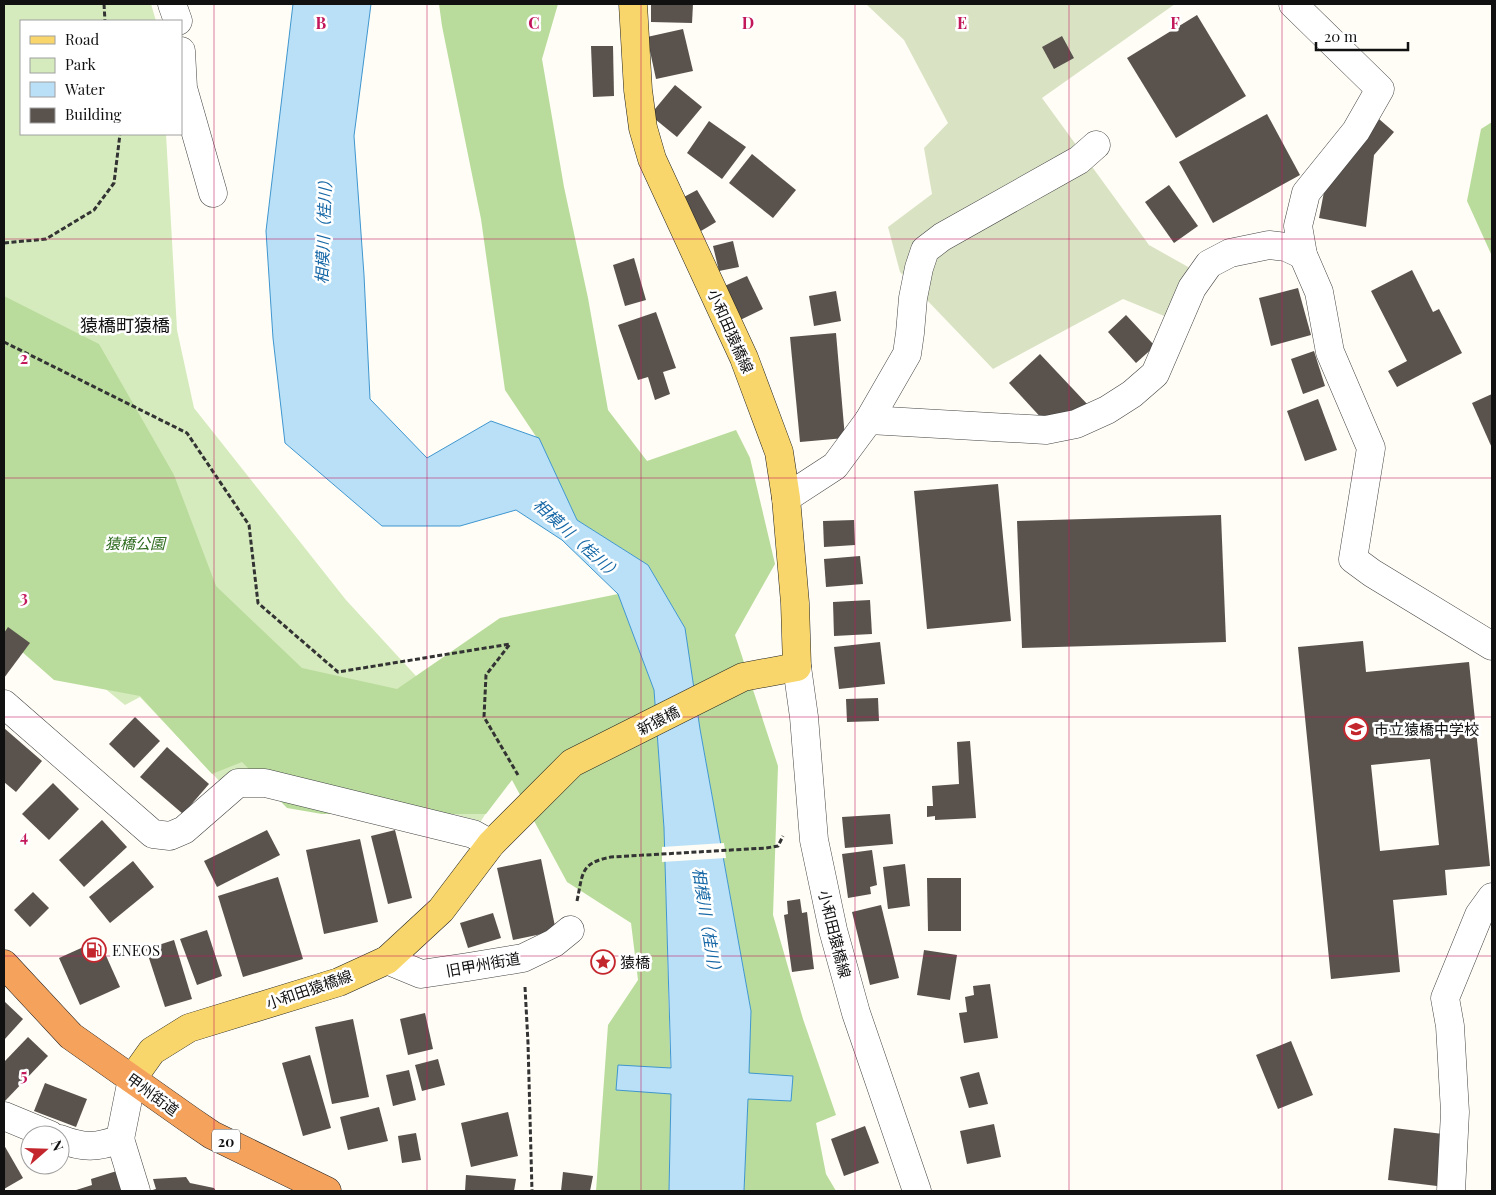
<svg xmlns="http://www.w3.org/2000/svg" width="1496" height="1195" font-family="'Playfair Display','Noto Sans JP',serif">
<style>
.green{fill:#d5ebbd}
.forest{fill:#b9dc9c}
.cemetery{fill:#d9e3c4}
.water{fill:#b9e0f7;stroke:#3f96cf}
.pier{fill:#fffdf5}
.building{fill:#5a524d;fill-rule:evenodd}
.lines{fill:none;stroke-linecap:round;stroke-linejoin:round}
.minor-casing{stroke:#444;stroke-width:29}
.major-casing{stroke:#222;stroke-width:29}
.highway-casing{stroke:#222;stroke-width:29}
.path{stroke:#333;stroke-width:3;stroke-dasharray:5 2.5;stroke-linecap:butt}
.minor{stroke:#fff;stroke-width:28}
.major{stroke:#f9d66b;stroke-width:28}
.highway{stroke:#f5a25d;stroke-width:28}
.grid{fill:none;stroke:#c2185b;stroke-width:1;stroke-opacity:0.55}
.labels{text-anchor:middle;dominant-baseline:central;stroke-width:5;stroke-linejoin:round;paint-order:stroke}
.shield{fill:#fff;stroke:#585858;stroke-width:1}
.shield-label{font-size:14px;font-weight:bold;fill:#111}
.street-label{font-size:15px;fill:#111;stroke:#fff}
.park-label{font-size:15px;font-style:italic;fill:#2f6b1f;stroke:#fff}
.poi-label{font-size:15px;fill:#111;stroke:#fff;text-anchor:start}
.water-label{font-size:16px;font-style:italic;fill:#1768a6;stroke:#fff}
.quarter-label{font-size:18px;fill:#111;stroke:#fff}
.grid-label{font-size:16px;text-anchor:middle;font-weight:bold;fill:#c2185b;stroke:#fff;stroke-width:5;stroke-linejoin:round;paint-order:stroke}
</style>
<rect width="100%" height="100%" fill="#fffdf5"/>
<!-- green -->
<path class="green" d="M4 4H151L156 21H21V134H166L177 330 194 408 346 600 416 676 502 788 481 821 273 770 224 786 140 697 125 705 4 606Z"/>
<!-- forest -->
<g class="forest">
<path d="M439 4H558L542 59 564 187 588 298 608 410 647 461 736 430 750 458 775 564 735 635 778 766 773 915 803 1019 836 1115 816 1123 826 1174 836 1191H744L751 1011 700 729 685 628 648 565 577 520 543 447 505 390 481 219 442 26Z"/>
<path d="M1492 122V256L1467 201 1481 129Z"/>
<path d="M4 296 99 344 174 475 216 586 302 668 397 689 500 618 618 594 654 690 664 828 671 1090 669 1191H596L608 1025 638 980 631 923 567 882 512 780 486 814H322L287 808 242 762 212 774 140 696 54 680 4 636Z"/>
</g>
<!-- cemetery -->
<path class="cemetery" d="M866 4H1175L1042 98 1149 245 1206 277 1169 318 1123 299 993 369 900 272 888 227 932 194 924 148 948 123 904 40Z"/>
<!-- water -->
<path class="water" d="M293 4H371L354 136 364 275 370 399 427 458 491 421 539 438 577 520 648 565 685 628 700 729 751 1011 749 1073 793 1076 791 1101 748 1099 744 1191H669L671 1094 616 1090 618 1065 671 1068 664 828 654 690 618 594 562 540 516 510 460 526H382L285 443 273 338 266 231Z"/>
<!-- pier -->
<path class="pier" d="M724 843 726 858 662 862V847Z"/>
<!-- building -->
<g class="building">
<path d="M651 4H693L692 23 651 22Z"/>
<path d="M1197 15 1246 96 1176 138 1127 58Z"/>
<path d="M683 29 693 71 656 79 647 37Z"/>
<path d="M1062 36 1074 58 1054 69 1042 47Z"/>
<path d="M591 46H613L614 96 593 97Z"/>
<path d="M675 85 702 107 677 137 650 115Z"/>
<path d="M1267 114 1300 175 1213 223 1179 162Z"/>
<path d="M1379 119 1394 132 1374 155 1366 227 1319 218 1327 176Z"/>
<path d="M709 121 746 147 722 179 687 153Z"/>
<path d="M752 154 796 190 773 218 729 183Z"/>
<path d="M1169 185 1198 226 1174 243 1145 202Z"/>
<path d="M697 190 716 222 701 231 682 198Z"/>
<path d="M733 241 739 267 719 271 713 246Z"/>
<path d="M634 258 646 300 625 306 613 265Z"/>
<path d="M1412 270 1433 312 1439 309 1462 353 1397 387 1388 371 1407 361 1371 291Z"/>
<path d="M747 276 763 309 736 322 720 288Z"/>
<path d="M1298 288 1311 335 1271 346 1259 298Z"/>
<path d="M836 291 841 321 814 326 809 296Z"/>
<path d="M656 312 676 368 663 372 670 394 655 400 648 377 638 380 618 325Z"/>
<path d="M1126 315 1155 346 1136 363 1108 332Z"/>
<path d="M836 333 845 438 800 442 790 337Z"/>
<path d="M1314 351 1325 386 1303 394 1291 359Z"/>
<path d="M1040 354 1089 406 1057 435 1009 383Z"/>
<path d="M1492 394V448L1472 403Z"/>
<path d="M1318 399 1337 450 1305 461 1287 411Z"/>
<path d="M998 484 1011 621 927 629 914 491Z"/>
<path d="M1221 515 1226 642 1022 648 1017 521Z"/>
<path d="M854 520 855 545 824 547 823 521Z"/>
<path d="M860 556 863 584 826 587 824 559Z"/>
<path d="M870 600 872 634 834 636 833 602Z"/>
<path d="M8 627 30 643 4 678V633Z"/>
<path d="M1363 641 1366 672 1469 662 1490 866 1445 870 1447 895 1393 900 1400 972 1331 979 1298 647ZM1430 759 1439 845 1380 851 1371 765Z"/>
<path d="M880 642 885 684 839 689 834 647Z"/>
<path d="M878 698 879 721 847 722 846 699Z"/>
<path d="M135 717 160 741 134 768 109 744Z"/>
<path d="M4 728 42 761 16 792 4 782Z"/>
<path d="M970 741 976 818 935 820V816L927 817V806H933L932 786 959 784 957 742Z"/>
<path d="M167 747 209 784 183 814 140 777Z"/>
<path d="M53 783 79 809 49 840 22 814Z"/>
<path d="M890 814 893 844 845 848 842 817Z"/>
<path d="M102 820 127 847 84 887 59 860Z"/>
<path d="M267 830 280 855 217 887 204 861Z"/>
<path d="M395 830 412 898 388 904 371 836Z"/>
<path d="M360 839 378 922 324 934 306 850Z"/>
<path d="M872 850 877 885 870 887 871 894 848 898 842 854Z"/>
<path d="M541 859 556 931 513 940 497 868Z"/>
<path d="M133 861 154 887 110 923 89 897Z"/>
<path d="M905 864 910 906 888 909 883 867Z"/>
<path d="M278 877 303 959 243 977 218 896Z"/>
<path d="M927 878H961V931H928Z"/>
<path d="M33 892 49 908 30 927 14 910Z"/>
<path d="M800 899 802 913 807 912 814 969 792 972 784 915 788 914 787 901Z"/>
<path d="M881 905 899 978 870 985 852 912Z"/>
<path d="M493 913 501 938 468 948 460 923Z"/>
<path d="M207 930 222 976 197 985 180 939Z"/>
<path d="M99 940 120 987 80 1005 59 958Z"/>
<path d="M174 940 192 999 165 1007 146 949Z"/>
<path d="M924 950 957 955 950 1000 917 995Z"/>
<path d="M990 984 998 1038 964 1043 959 1013 967 1012 965 997 974 995 973 986Z"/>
<path d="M4 1001 23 1019 4 1040Z"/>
<path d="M425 1013 433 1049 408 1055 400 1019Z"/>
<path d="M353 1019 369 1097 332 1104 315 1027Z"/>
<path d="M28 1037 48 1056 4 1102V1062Z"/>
<path d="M1291 1041 1313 1095 1278 1109 1256 1055Z"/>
<path d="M310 1055 331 1128 303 1136 282 1063Z"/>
<path d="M438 1059 445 1085 422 1091 415 1065Z"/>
<path d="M409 1070 416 1100 393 1106 386 1075Z"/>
<path d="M979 1072 988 1104 969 1108 960 1077Z"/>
<path d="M45 1083 87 1099 76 1127 34 1111Z"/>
<path d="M379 1107 388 1141 348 1150 340 1117Z"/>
<path d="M508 1112 518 1156 471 1167 461 1123Z"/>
<path d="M994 1124 1001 1157 967 1164 960 1131Z"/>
<path d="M865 1126 879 1163 844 1176 831 1139Z"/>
<path d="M1394 1128 1443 1134 1437 1186 1388 1180Z"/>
<path d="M416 1133 421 1160 402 1163 398 1136Z"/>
<path d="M4 1145 23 1178 4 1189Z"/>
<path d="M120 1170 127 1191H73L92 1185 91 1179Z"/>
<path d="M563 1172 593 1176 590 1191H561Z"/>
<path d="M466 1175 516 1179 514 1191H465Z"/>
<path d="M186 1177 190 1183 214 1188 216 1191H149L156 1189 153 1179Z"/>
</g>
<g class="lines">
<!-- minor casing -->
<g class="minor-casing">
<g id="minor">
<path d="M172 4 178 21"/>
<path d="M1293 4 1380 89 1356 131 1306 193 1298 226 1303 255 1319 292 1330 352 1371 448 1353 559 1372 573 1492 646"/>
<path d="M181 51 183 88 213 193"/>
<path d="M869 420 907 354 910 333 913 298 919 268 925 250 942 237 1079 160 1096 145"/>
<path d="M786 498 835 466 869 420 1046 430 1076 424 1107 410 1132 394 1155 374 1192 288 1209 264 1230 253 1269 245 1286 247 1303 255"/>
<path d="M797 667 804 717 814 840 833 930 856 1013 917 1191"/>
<path d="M4 704 153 834 170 836 184 830 238 783H265L473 834 491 844"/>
<path d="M387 960 421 974 468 967 523 958 554 943 570 930"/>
<path d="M4 1116 50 1135"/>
<path d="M60 1139C83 1148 97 1148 120 1139L132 1079"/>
<path d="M120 1139 136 1191"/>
<path d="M1451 1191 1455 1112 1450 1026 1445 998 1479 915 1492 897"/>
</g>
</g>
<!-- major casing -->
<g class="major-casing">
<path id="major" d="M132 1079 152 1051 189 1028 339 982 387 960 441 910 491 844 572 763 743 677 797 667 795 603 786 498 779 452 744 358 652 159 643 128 638 90 633 4"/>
</g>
<!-- highway casing -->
<g class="highway-casing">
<path id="highway" d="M4 964 71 1036 190 1120 212 1135 327 1191"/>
</g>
<!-- path -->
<g class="path">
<path d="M104 4 105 21"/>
<path d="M4 243 46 239 94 210 114 183 120 134"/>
<path d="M4 342 187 433 249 525 258 603 338 672 510 644 486 675 484 717 518 775"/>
<path d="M577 901C583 873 580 863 611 857L766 848 778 846 783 836"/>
<path d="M525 987 528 1043 532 1191"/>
</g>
<!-- minor -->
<use href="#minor" class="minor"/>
<!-- major -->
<use href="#major" class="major"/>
<!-- highway -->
<use href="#highway" class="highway"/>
</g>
<!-- grid -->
<path class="grid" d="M214 4V1191M427 4V1191M641 4V1191M855 4V1191M1069 4V1191M1282 4V1191M4 239H1492M4 478H1492M4 717H1492M4 956H1492"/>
<!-- icons -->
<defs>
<g id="school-ring" transform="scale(1.25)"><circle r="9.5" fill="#fff" stroke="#c4262e" stroke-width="1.5"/><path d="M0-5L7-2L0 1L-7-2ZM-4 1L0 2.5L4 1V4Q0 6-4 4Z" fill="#c4262e"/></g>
<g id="fuel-ring" transform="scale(1.25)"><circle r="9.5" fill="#fff" stroke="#c4262e" stroke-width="1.5"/><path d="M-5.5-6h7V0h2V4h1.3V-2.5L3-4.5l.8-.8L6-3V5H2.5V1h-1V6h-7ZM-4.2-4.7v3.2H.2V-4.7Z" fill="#c4262e"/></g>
<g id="sight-ring" transform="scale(1.25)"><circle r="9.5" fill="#fff" stroke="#c4262e" stroke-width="1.5"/><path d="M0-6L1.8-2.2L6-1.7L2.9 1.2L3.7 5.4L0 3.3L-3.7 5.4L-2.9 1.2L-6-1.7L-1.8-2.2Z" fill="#c4262e"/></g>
</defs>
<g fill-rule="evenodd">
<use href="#school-ring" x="1356" y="729"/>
<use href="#fuel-ring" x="94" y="950"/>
<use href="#sight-ring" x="603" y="962"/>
</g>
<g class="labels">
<!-- shield labels -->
<rect class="shield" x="212" y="1129.5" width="28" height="23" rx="4"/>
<g class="shield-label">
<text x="226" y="1141">20</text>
</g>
<!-- street labels -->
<g class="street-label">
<text transform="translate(731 331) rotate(66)">小和田猿橋線</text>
<text transform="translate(658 720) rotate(-27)">新猿橋</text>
<text transform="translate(835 934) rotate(76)">小和田猿橋線</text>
<text transform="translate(483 964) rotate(-10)">旧甲州街道</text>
<text transform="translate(309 989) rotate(-19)">小和田猿橋線</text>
<text transform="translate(153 1094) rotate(36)">甲州街道</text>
</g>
<!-- park labels -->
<g class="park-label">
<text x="135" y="543">猿橋公園</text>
</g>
<!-- poi labels -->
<g class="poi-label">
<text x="1374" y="729">市立猿橋中学校</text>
<text x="112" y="950">ENEOS</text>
<text x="620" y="962">猿橋</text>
</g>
<!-- water labels -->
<g class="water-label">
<text transform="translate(323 228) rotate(-88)">相模川（桂川）</text>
<text transform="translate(578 539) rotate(42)">相模川（桂川）</text>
<text transform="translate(708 923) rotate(81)">相模川（桂川）</text>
</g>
<!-- quarter labels -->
<g class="quarter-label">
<text x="125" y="325">猿橋町猿橋</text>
</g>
</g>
<g class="grid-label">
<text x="321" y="29">B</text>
<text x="534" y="29">C</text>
<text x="748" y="29">D</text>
<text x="962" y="29">E</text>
<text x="1175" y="29">F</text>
<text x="24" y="364">2</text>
<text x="24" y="603">3</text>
<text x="24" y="842">4</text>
<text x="24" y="1081">5</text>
</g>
<!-- border -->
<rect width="1496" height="1195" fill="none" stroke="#111111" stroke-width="10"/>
<!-- legend -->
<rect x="20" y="20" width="162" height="115" fill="#ffffff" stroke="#a0a0a0"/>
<rect x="30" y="36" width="25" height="8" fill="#f9d66b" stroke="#a0a0a0"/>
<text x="65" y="45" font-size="15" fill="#111111">Road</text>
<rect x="30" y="58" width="25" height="15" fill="#d5ebbd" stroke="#a0a0a0"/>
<text x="65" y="70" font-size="15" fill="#111111">Park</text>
<rect x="30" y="82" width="25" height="15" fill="#b9e0f7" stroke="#a0a0a0"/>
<text x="65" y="95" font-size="15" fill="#111111">Water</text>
<rect x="30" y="108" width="25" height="15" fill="#5a524d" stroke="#a0a0a0"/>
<text x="65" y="120" font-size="15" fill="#111111">Building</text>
<!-- north arrow -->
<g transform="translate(45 1150) rotate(70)"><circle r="24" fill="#ffffff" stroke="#a0a0a0"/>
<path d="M0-4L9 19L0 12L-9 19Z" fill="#c4262e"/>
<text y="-8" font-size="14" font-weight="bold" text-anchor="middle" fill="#111111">N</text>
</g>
<!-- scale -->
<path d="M1316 42v8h92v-8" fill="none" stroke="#111111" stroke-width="2.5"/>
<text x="1324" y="42" font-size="15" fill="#111111" stroke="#ffffff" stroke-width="4" paint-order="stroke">20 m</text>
</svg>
